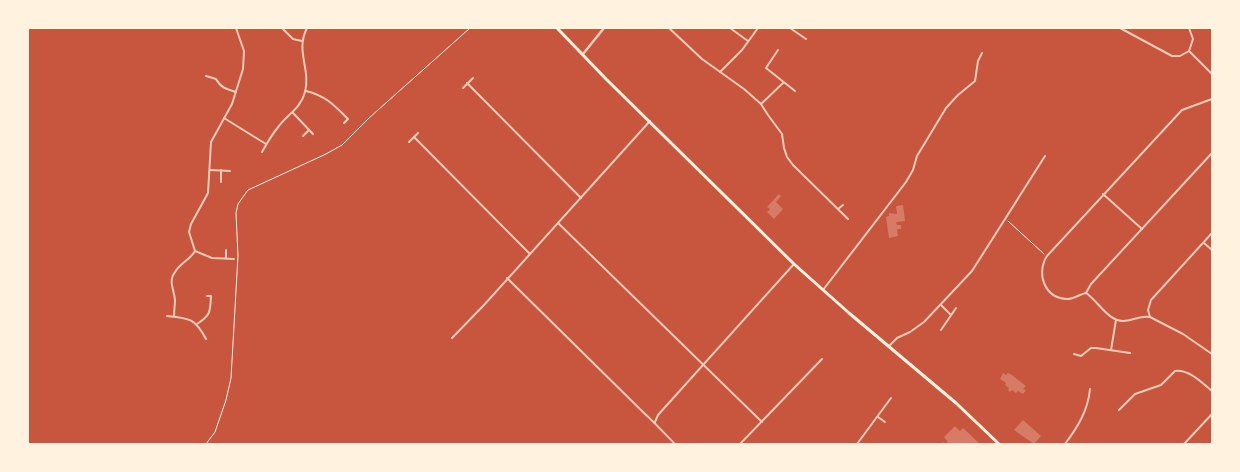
<svg xmlns="http://www.w3.org/2000/svg" width="1240" height="472" font-family="Roboto,sans-serif">
<style>
.building{fill:#d67c66}
.lines{fill:none;stroke-linecap:round;stroke-linejoin:round}
.path{stroke:#fff3e0;stroke-width:1}
.minor{stroke:#f1ccb7;stroke-width:2}
.tertiary{stroke:#f1ccb7;stroke-width:2.5}
.primary{stroke:#fff3e0;stroke-width:3}
</style>
<rect width="100%" height="100%" fill="#c8553d"/>
<!-- building -->
<g class="building">
<path d="M779 194 781 196 776 202 783 209 774 219 767 212 770 209 767 207Z"/>
<path d="M903 205 905 221 896 222 897 225H901V229H897L898 236 889 238 886 217 889 216V213L897 214 896 206Z"/>
<path d="M1003 373 1006 375 1008 373 1012 375 1026 386 1023 389 1026 390 1023 394 1018 391 1016 393 1012 390 1010 392 1008 390 1009 388 1005 385 1006 383 1000 379Z"/>
<path d="M1023 420 1041 436 1034 444 1014 430Z"/>
<path d="M955 426 960 431 963 428 979 443 941 444 943 442 945 444 948 442 944 437Z"/>
</g>
<g class="lines">
<!-- path -->
<g class="path">
<path d="M1008 221 1044 254"/>
<path d="M206 444 215 432 226 400 231 378 238 256 236 213 238 204 248 190 326 154 342 145 369 118 470 28"/>
</g>
<!-- minor -->
<g class="minor">
<path d="M282 28 293 39 302 41"/>
<path d="M669 28 702 59 744 89 761 104 768 115 782 134 784 148 787 157 793 165 848 219"/>
<path d="M730 28 748 41"/>
<path d="M790 28 806 39"/>
<path d="M1120 28 1172 56H1180L1189 51 1212 74"/>
<path d="M778 50 766 68 795 91"/>
<path d="M1189 51 1193 39 1189 28"/>
<path d="M720 72 742 50 758 28"/>
<path d="M206 76 216 79C221 88 226 89 236 92"/>
<path d="M467 83 581 198"/>
<path d="M463 88 473 78"/>
<path d="M306 91C326 96 334 105 348 119L344 123"/>
<path d="M1212 99 1182 110 1047 256C1036 273 1044 298 1067 299 1074 299 1080 294 1086 293 1098 301 1108 321 1123 321 1132 321 1141 315 1150 317L1183 334 1212 354"/>
<path d="M761 104 783 83"/>
<path d="M293 113 313 134"/>
<path d="M224 118 266 144"/>
<path d="M303 136 308 131"/>
<path d="M414 137 530 254"/>
<path d="M409 142 418 133"/>
<path d="M262 152C267 143 272 134 279 126 288 114 301 108 305 92 311 69 295 51 307 28"/>
<path d="M210 170 230 171"/>
<path d="M221 182V170"/>
<path d="M1103 194 1142 229"/>
<path d="M838 209 843 205"/>
<path d="M558 223 762 422"/>
<path d="M1204 243 1212 250"/>
<path d="M195 251 212 258 234 259"/>
<path d="M226 258V250"/>
<path d="M507 278 644 413C655 423 665 434 675 444"/>
<path d="M823 290 906 182 913 170 917 156 946 108 958 95 975 81 978 61 982 53"/>
<path d="M1086 293 1091 284 1212 153"/>
<path d="M941 305 951 315"/>
<path d="M167 316C189 318 195 318 206 339"/>
<path d="M174 316C174 311 175 305 175 300 174 289 168 281 175 272 180 263 190 260 195 251L189 232 191 224 208 193 211 142 232 104 243 69 244 51 236 28"/>
<path d="M1150 317 1148 310 1151 300 1212 233"/>
<path d="M197 324C211 315 210 312 211 296H207"/>
<path d="M941 330 956 308"/>
<path d="M452 338 484 305 650 121"/>
<path d="M889 346 897 338 910 332 924 322 972 271 1045 156"/>
<path d="M1111 350 1116 320"/>
<path d="M1074 354 1081 356 1091 348H1096L1130 353"/>
<path d="M1119 410 1135 394 1161 385 1175 371C1189 369 1202 383 1212 391"/>
<path d="M878 417 885 422"/>
<path d="M655 422 658 415 794 264"/>
<path d="M740 444 822 359"/>
<path d="M857 444 891 398"/>
<path d="M1065 444C1077 428 1088 411 1090 389"/>
<path d="M1184 444 1212 414"/>
</g>
<!-- tertiary -->
<path class="tertiary" d="M583 54 604 28"/>
<!-- primary -->
<path class="primary" d="M557 28 606 79 794 264 849 313 956 403 999 444"/>
</g>
<!-- border -->
<rect width="1240" height="472" fill="none" stroke="#fff3e0" stroke-width="58"/>
</svg>
